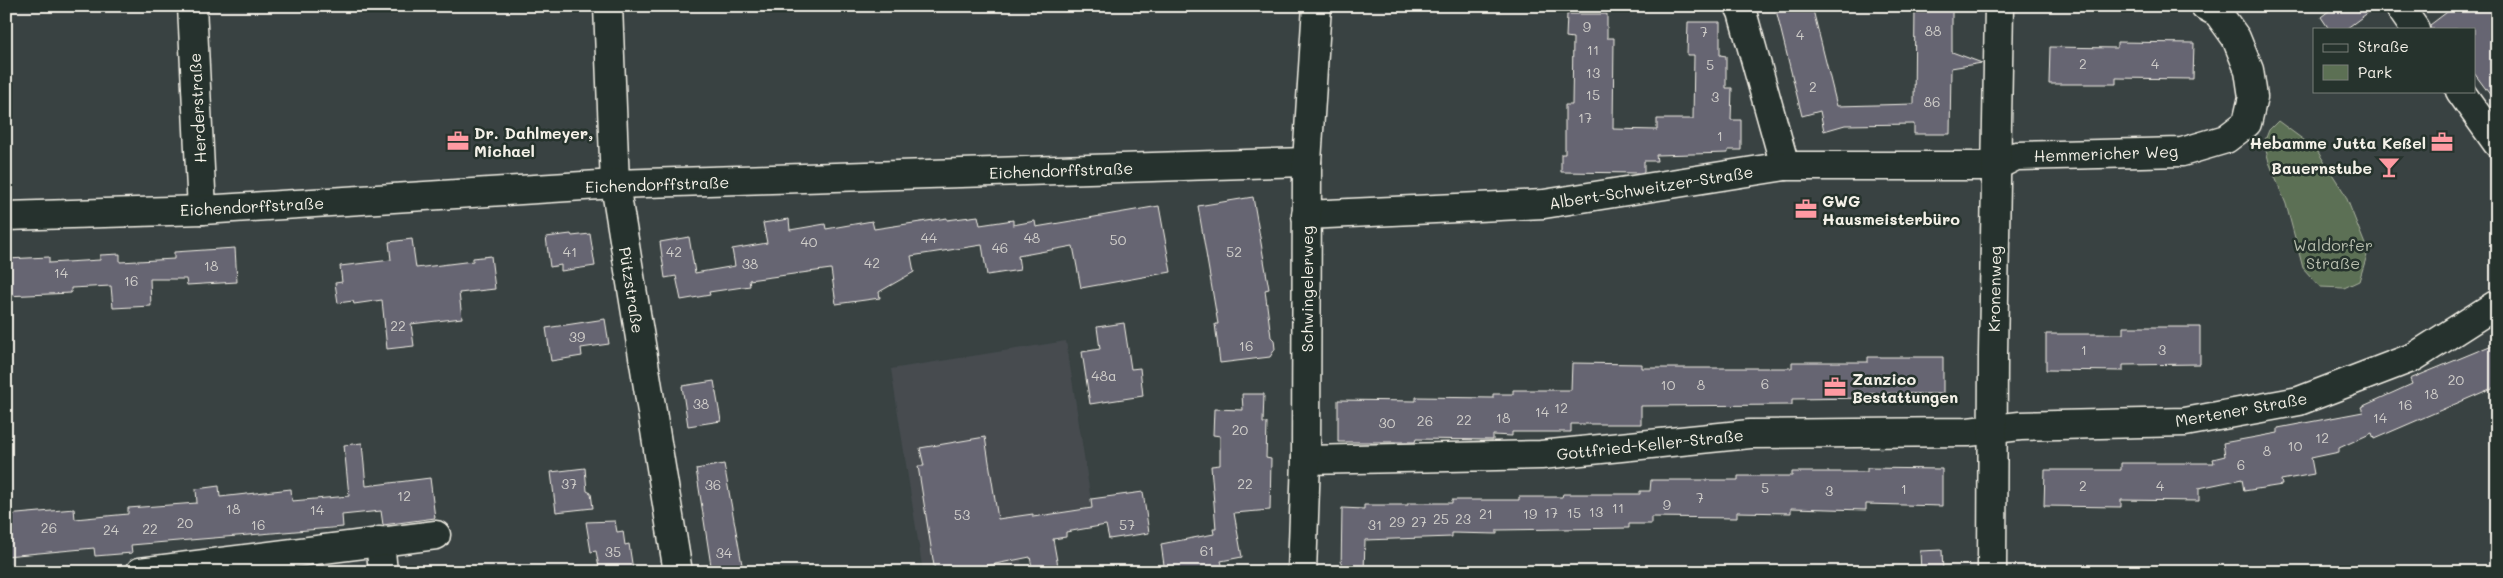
<svg xmlns="http://www.w3.org/2000/svg" width="2503" height="578" font-family="Mali,sans-serif">
<style>
.built{fill:#464c50}
.green{fill:#5c7054;stroke:#a8b09e}
.building{fill:#666572;stroke:#f4f1e8}
.lines{fill:none;stroke-linecap:round;stroke-linejoin:round}
.street-casing{stroke:#f4f1e8;stroke-width:31}
.secondary-casing{stroke:#f4f1e8;stroke-width:31}
.street{stroke:#26332d;stroke-width:28}
.secondary{stroke:#26332d;stroke-width:28}
.labels{text-anchor:middle;dominant-baseline:central;stroke-width:5;stroke-linejoin:round;paint-order:stroke}
.number-label{font-size:14px;fill:#d0ceca}
.street-label{font-size:16px;fill:#f4f1e8;stroke:#26332d}
.poi-label{font-size:16px;font-weight:bold;fill:#f4f1e8;stroke:#26332d;text-anchor:start}
.park-label{font-size:16px;fill:#b7bdad;stroke:#26332d}
</style>
<rect width="100%" height="100%" fill="#394242"/>
<filter id="ink" filterUnits="userSpaceOnUse"><feTurbulence type="fractalNoise" baseFrequency=".02" numOctaves="2"/><feDisplacementMap in="SourceGraphic" scale="10" xChannelSelector="R" yChannelSelector="G"/><feConvolveMatrix kernelMatrix="1 2 1 2 8 2 1 2 1" color-interpolation-filters="sRGB"/></filter>
<g filter="url(#ink)">
<!-- built -->
<path class="built" d="M1066 341 1092 507 1015 520 1023 572H923L891 369Z"/>
<!-- green -->
<path class="green" d="M2278 121 2316 149 2345 194 2368 252 2359 281 2344 288 2320 287 2303 268 2286 204 2269 162 2264 143 2269 130Z"/>
<!-- building -->
<g class="building">
<path d="M1775 6H1812L1837 106 1914 104 1915 6H1952V52L1982 63 1951 68 1950 134H1914V124L1845 125 1824 131 1820 111 1802 116Z"/>
<path d="M2335 6H2377L2346 29H2329L2321 17Z"/>
<path d="M2455 6H2497V104L2474 73V29H2430V25Z"/>
<path d="M1567 14H1607V38H1614L1613 129 1657 130V119H1693L1694 55H1687L1688 22H1720V55L1726 56V88H1732L1731 120H1741V150H1728V153L1656 155 1657 161H1644V172L1639 173 1561 172V154H1565V105H1572L1573 38 1566 37Z"/>
<path d="M2117 42 2194 43 2193 79 2116 78V84H2049L2050 47 2117 48Z"/>
<path d="M1253 197 1269 289 1265 290 1271 337 1274 340 1275 349 1270 357 1220 363 1215 324H1218L1198 206Z"/>
<path d="M1159 206 1171 272 1081 288 1073 246 1018 256 1020 270 987 275 982 245 911 256 914 272 879 292 880 298 836 304 831 269 749 280 750 286 709 292 710 295 681 300 676 276 665 278 660 242 689 237 695 273 735 266 732 249 767 243 763 223 789 219 790 230 825 224 826 229 872 221 874 229 947 218V220L978 216 980 225 1013 220V225L1035 221 1036 227Z"/>
<path d="M571 234 572 236 590 234 595 266 561 271V265L550 267 546 237Z"/>
<path d="M412 239 416 268 473 261V258L491 256 495 289 459 293 462 318 411 324 414 346 387 349 382 300 354 304 353 301 338 303 335 283 342 282 340 266 391 260 389 242Z"/>
<path d="M235 248 237 282 187 285 186 279H150L151 306 113 308 111 286 71 288V293L6 296V259L49 257V263L100 260V255L120 254V262L174 259V252Z"/>
<path d="M605 319 609 344 581 348 582 356 551 361 546 328Z"/>
<path d="M1124 323 1131 369 1140 368 1143 396 1090 404 1082 352 1100 349 1097 327Z"/>
<path d="M2123 327H2200V364L2123 365V371L2046 370V334H2123Z"/>
<path d="M2497 343V386L2374 439 2372 433 2339 448V452L2311 458 2314 474 2281 480 2282 485 2244 491 2242 479 2199 488V501L2121 500V507L2044 506 2045 470H2121V463H2214L2213 459 2225 456 2223 443 2278 433V428L2363 412 2361 407 2412 384 2410 379Z"/>
<path d="M1868 357H1943V394L1882 393 1868 394V398L1792 399V405L1641 406V424H1571V432H1512V436L1493 435V440L1416 439 1415 442H1338V400L1416 401V397L1493 398V394H1513V390H1571L1572 363 1642 364V368H1792V362H1868Z"/>
<path d="M714 381 721 421 688 426 682 386Z"/>
<path d="M1242 394H1264L1263 423H1267L1266 458 1271 459 1270 510 1234 513 1242 557 1221 561 1223 568 1204 572H1165L1161 544 1214 534 1213 529H1216L1211 466 1220 465V436L1213 435 1214 409 1243 410Z"/>
<path d="M985 437 998 519 1033 514V517L1092 508 1091 499 1143 492 1149 533 1109 539 1106 525 1066 532V537L1053 539 1059 572H1033L1030 557 956 572H935L918 466H924L920 448Z"/>
<path d="M362 443 366 486 430 478 435 518 383 525 381 511 342 515 343 527 131 545 132 553 95 556 94 548 6 556V515L74 509 75 519 128 514V508L197 503 196 489 219 486 220 497 291 489 292 501 349 496 344 445Z"/>
<path d="M724 464 743 570 712 572 696 469Z"/>
<path d="M585 468 587 491 591 493 593 508 556 512 551 472Z"/>
<path d="M1867 468 1942 469V506L1866 504V510L1791 508V513L1737 512V518L1651 517V524H1629V528L1497 530V534L1452 533V537L1365 540 1364 572H1341L1342 508 1364 509V505H1408V503H1452V500H1519V497H1562L1563 494H1640V491H1650L1651 480H1738V476H1792V472H1867Z"/>
<path d="M615 521 617 532 623 531 625 545 629 544 633 570 600 572 596 551 591 552 586 522Z"/>
<path d="M1942 550 1943 572H1921L1920 551Z"/>
</g>
<g class="lines">
<!-- street casing -->
<g class="street-casing">
<g id="street">
<path d="M192 6 202 210"/>
<path d="M608 6 615 184 678 572"/>
<path d="M1739 6 1742 12 1785 166"/>
<path d="M2399 6 2415 29"/>
<path d="M2460 91 2497 143"/>
<path d="M1306 215 1544 204 1785 166H1996L2016 156 2182 152 2226 139 2247 123 2253 97 2249 70 2236 38 2218 13 2205 6"/>
<path d="M6 216 202 210 615 184 1307 162"/>
<path d="M1306 460 1541 455 1750 434 1968 432 2020 426 2185 422 2299 401 2414 357 2497 304"/>
<path d="M380 541 383 572"/>
<path d="M140 572 436 535"/>
<path d="M1302 572 1306 460 1307 162 1317 6"/>
</g>
</g>
<!-- secondary casing -->
<g class="secondary-casing">
<path id="secondary" d="M1992 572 1993 354 1999 6"/>
</g>
<!-- street -->
<use href="#street" class="street"/>
<!-- secondary -->
<use href="#secondary" class="secondary"/>
</g>
</g>
<!-- icons -->
<defs>
<g id="office-bare" transform="scale(1.725)"><path d="M-6-3h4V-5.5h4V-3h4V5H-6ZM-1-4.5V-3h2v-1.5ZM-6 0V1H6V0Z" fill="#ff9aa2" stroke="#26332d" stroke-width="2.5" paint-order="stroke"/></g>
<g id="bar-bare" transform="scale(1.725)"><path d="M-6-5H6L.8 .8V4.5H3.5V6h-7V4.5H-.8V.8Z" fill="#ff9aa2" stroke="#26332d" stroke-width="2.5" paint-order="stroke"/></g>
</defs>
<g fill-rule="evenodd">
<use href="#office-bare" x="458" y="141"/>
<use href="#office-bare" x="2442" y="142"/>
<use href="#bar-bare" x="2389" y="167"/>
<use href="#office-bare" x="1806" y="209"/>
<use href="#office-bare" x="1835" y="387"/>
</g>
<g class="labels">
<!-- number labels -->
<g class="number-label">
<text x="1587" y="26">9</text>
<text x="1933" y="30">88</text>
<text x="1704" y="31">7</text>
<text x="1800" y="34">4</text>
<text x="1593" y="49">11</text>
<text x="2083" y="63">2</text>
<text x="2155" y="63">4</text>
<text x="1710" y="64">5</text>
<text x="1593" y="72">13</text>
<text x="1813" y="86">2</text>
<text x="1593" y="94">15</text>
<text x="1715" y="96">3</text>
<text x="1932" y="101">86</text>
<text x="1585" y="117">17</text>
<text x="1720" y="135">1</text>
<text x="929" y="237">44</text>
<text x="1032" y="237">48</text>
<text x="1118" y="239">50</text>
<text x="809" y="241">40</text>
<text x="1000" y="247">46</text>
<text x="570" y="251">41</text>
<text x="674" y="251">42</text>
<text x="1234" y="251">52</text>
<text x="872" y="262">42</text>
<text x="750" y="263">38</text>
<text x="211" y="265">18</text>
<text x="61" y="272">14</text>
<text x="131" y="280">16</text>
<text x="398" y="325">22</text>
<text x="577" y="336">39</text>
<text x="1246" y="345">16</text>
<text x="2084" y="349">1</text>
<text x="2162" y="349">3</text>
<text x="1104" y="375">48a</text>
<text x="2456" y="379">20</text>
<text x="1765" y="383">6</text>
<text x="1668" y="384">10</text>
<text x="1701" y="384">8</text>
<text x="2431" y="393">18</text>
<text x="701" y="403">38</text>
<text x="2405" y="404">16</text>
<text x="1561" y="407">12</text>
<text x="1542" y="411">14</text>
<text x="1503" y="417">18</text>
<text x="2380" y="417">14</text>
<text x="1464" y="419">22</text>
<text x="1425" y="420">26</text>
<text x="1387" y="422">30</text>
<text x="1240" y="429">20</text>
<text x="2322" y="437">12</text>
<text x="2295" y="445">10</text>
<text x="2267" y="450">8</text>
<text x="2241" y="464">6</text>
<text x="569" y="483">37</text>
<text x="1245" y="483">22</text>
<text x="713" y="484">36</text>
<text x="2083" y="485">2</text>
<text x="2160" y="485">4</text>
<text x="1765" y="487">5</text>
<text x="1904" y="488">1</text>
<text x="1829" y="490">3</text>
<text x="404" y="495">12</text>
<text x="1700" y="497">7</text>
<text x="1667" y="504">9</text>
<text x="1618" y="507">11</text>
<text x="233" y="508">18</text>
<text x="317" y="509">14</text>
<text x="1596" y="511">13</text>
<text x="1551" y="512">17</text>
<text x="1574" y="512">15</text>
<text x="1486" y="513">21</text>
<text x="1530" y="513">19</text>
<text x="962" y="514">53</text>
<text x="1441" y="518">25</text>
<text x="1463" y="518">23</text>
<text x="1397" y="521">29</text>
<text x="1419" y="521">27</text>
<text x="185" y="522">20</text>
<text x="258" y="524">16</text>
<text x="1127" y="524">57</text>
<text x="1375" y="524">31</text>
<text x="49" y="527">26</text>
<text x="150" y="528">22</text>
<text x="111" y="529">24</text>
<text x="1207" y="550">61</text>
<text x="613" y="551">35</text>
<text x="724" y="552">34</text>
</g>
<!-- street labels -->
<g class="street-label">
<text transform="translate(197 108) rotate(-93)">Herderstraße</text>
<text transform="translate(2106 153) rotate(-2)">Hemmericher Weg</text>
<text transform="translate(1061 170) rotate(-2)">Eichendorffstraße</text>
<text transform="translate(657 184) rotate(-2)">Eichendorffstraße</text>
<text transform="translate(1651 187) rotate(-9)">Albert-Schweitzer-Straße</text>
<text transform="translate(252 206) rotate(-3)">Eichendorffstraße</text>
<text transform="translate(1306 289) rotate(-90)">Schwingelerweg</text>
<text transform="translate(1994 289) rotate(-89)">Kronenweg</text>
<text transform="translate(632 290) rotate(81)">Pützstraße</text>
<text transform="translate(2241 409) rotate(-10)">Mertener Straße</text>
<text transform="translate(1650 444) rotate(-6)">Gottfried-Keller-Straße</text>
</g>
<!-- poi labels -->
<g class="poi-label">
<text x="474" y="132">Dr. Dahlmeyer,<tspan x="474" dy="18">Michael</tspan></text>
<text x="2426" y="142" text-anchor="end">Hebamme Jutta Keßel</text>
<text x="2372" y="167" text-anchor="end">Bauernstube</text>
<text x="1822" y="200">GWG<tspan x="1822" dy="18">Hausmeisterbüro</tspan></text>
<text x="1852" y="378">Zanzico<tspan x="1852" dy="18">Bestattungen</tspan></text>
</g>
<!-- park labels -->
<g class="park-label">
<text x="2333" y="244">Waldorfer<tspan x="2333" dy="18">Straße</tspan></text>
</g>
</g>
<!-- margin -->
<rect width="2503" height="578" fill="none" stroke="#26332d" stroke-width="25"/>
<rect x="12" y="12" width="2478" height="553" fill="none" stroke="#f4f1e8" stroke-width="2" filter="url(#ink)"/>
<!-- legend -->
<rect x="2313" y="28" width="162" height="65" fill="#26332d" stroke="#787f78"/>
<rect x="2323" y="44" width="25" height="8" fill="#26332d" stroke="#787f78"/>
<text x="2358" y="52" font-size="15" fill="#f4f1e8">Straße</text>
<rect x="2323" y="65" width="25" height="15" fill="#5c7054" stroke="#787f78"/>
<text x="2358" y="78" font-size="15" fill="#f4f1e8">Park</text>
</svg>
